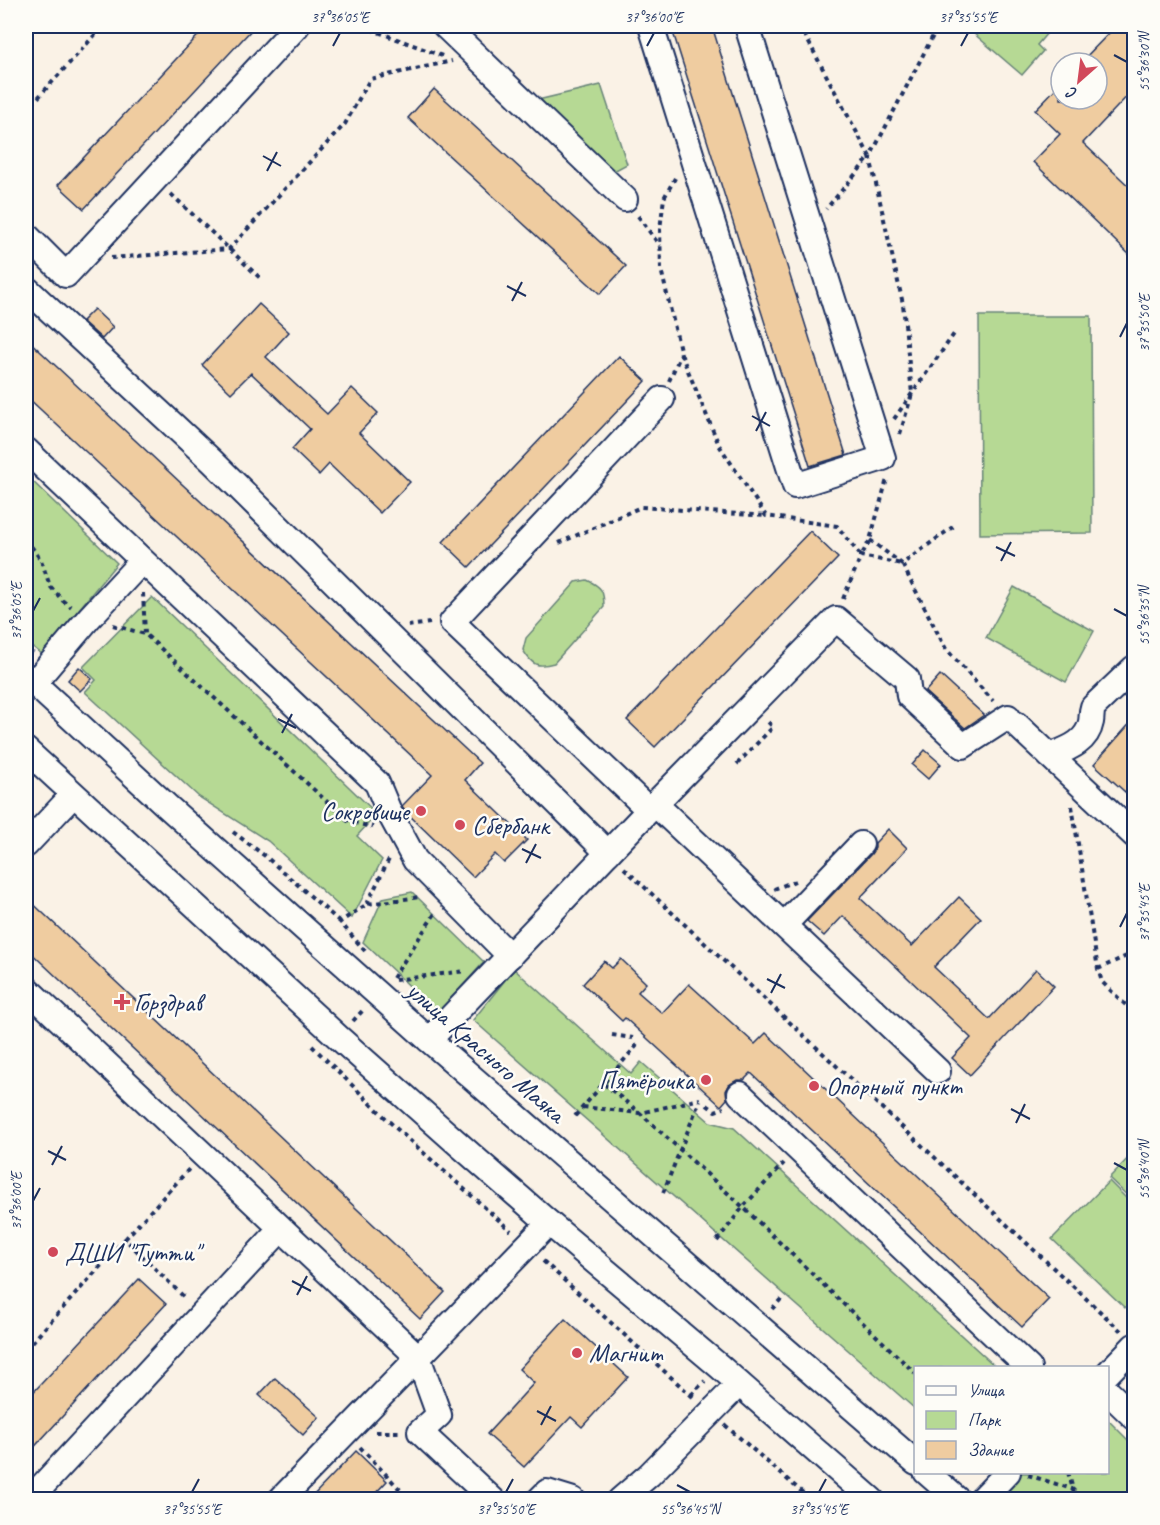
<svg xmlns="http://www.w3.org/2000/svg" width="1160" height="1525" font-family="Caveat,sans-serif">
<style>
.green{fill:#b6d994;stroke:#688479;stroke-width:1.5}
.building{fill:#efcca0;stroke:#1b2f5e;stroke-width:1.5}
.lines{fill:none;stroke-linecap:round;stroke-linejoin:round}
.minor-casing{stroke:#1b2f5e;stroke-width:28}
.path{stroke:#1b2f5e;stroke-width:4;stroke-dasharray:4.5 4.5;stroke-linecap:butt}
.minor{stroke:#fdfcf7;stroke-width:24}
.ticks{fill:none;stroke:#1b2f5e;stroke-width:2}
.poi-dot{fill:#d1495b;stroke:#fdfcf7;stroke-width:2}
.labels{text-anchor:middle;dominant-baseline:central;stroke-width:5;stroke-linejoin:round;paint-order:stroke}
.poi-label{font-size:26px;fill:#1b2f5e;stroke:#fdfcf7;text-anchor:start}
.street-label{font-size:26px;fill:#1b2f5e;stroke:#fdfcf7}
.neatline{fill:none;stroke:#1b2f5e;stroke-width:2}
.ticks-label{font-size:15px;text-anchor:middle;fill:#1b2f5e}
</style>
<rect width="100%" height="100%" fill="#faf2e6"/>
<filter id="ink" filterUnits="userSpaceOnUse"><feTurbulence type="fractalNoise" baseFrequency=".0167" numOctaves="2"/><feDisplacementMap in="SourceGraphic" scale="12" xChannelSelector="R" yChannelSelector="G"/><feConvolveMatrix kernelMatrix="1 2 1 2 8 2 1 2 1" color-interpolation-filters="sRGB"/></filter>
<g filter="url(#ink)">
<!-- green -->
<g class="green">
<path d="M965 26H1053L1037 45 1043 51 1022 75Z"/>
<path d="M601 85 627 164 612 172 538 100Z"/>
<path d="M979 316H1091L1092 533 980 534Z"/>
<path d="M26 475 117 563 42 654 26 642Z"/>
<path d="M587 580C602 587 604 591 604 607L554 663C537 668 532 665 523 650L526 638 576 582Z"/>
<path d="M1014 587 1094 631 1066 682 986 638Z"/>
<path d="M152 597 377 814 357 836 382 860 352 918 268 841 199 797 85 692 96 680 83 667Z"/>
<path d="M412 892 484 962 438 1013 363 942 383 898Z"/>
<path d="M514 969 631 1074 641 1062 710 1122 734 1128 996 1367 916 1368 915 1409 473 1020Z"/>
<path d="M1134 1152V1202L1109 1178Z"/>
<path d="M1109 1181 1134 1206V1297L1125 1308 1052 1239Z"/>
<path d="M1108 1420 1134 1446V1499L999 1500 994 1495 1017 1473 1108 1472Z"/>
</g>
<!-- building -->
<g class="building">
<path d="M207 26H255L84 209 58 185Z"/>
<path d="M671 26H712L846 455 810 466Z"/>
<path d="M1116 26H1134V89L1083 143 1134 191V259L1033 162 1060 134 1035 110 1061 83V99H1097V63H1080Z"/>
<path d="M434 89 626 266 600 294 408 118Z"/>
<path d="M259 304 289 332 266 357 327 414 352 388 378 413 359 433 410 482 380 513 329 464 319 475 292 449 310 429 251 373 231 393 202 365Z"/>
<path d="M94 309 113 327 102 339 82 321Z"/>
<path d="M26 338 480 763 465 780 527 840 504 863 495 854 473 877 405 811 402 806 432 775 26 396Z"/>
<path d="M619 356 646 381 469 567 443 542Z"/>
<path d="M810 531 838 558 655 747 627 720Z"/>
<path d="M79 667 92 679 80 691 68 680Z"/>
<path d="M940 675 984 715 965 728 925 692Z"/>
<path d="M1134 719V800L1094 764Z"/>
<path d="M925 750 941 764 928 779 912 765Z"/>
<path d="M888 829 907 848 860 898 912 946 959 897 981 918 934 967 989 1019 1036 969 1054 986 970 1075 952 1058 971 1038 843 916 824 936 807 921 871 854 875 848V843Z"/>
<path d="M26 897 445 1292 420 1319 26 948Z"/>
<path d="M621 959 646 983 638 992 662 1013 689 984 755 1044 766 1033 1049 1299 1022 1327 751 1073 744 1080H737L729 1085 726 1091 727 1099 721 1106 625 1018 622 1021 583 984 604 961 612 968Z"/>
<path d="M139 1279 166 1304 26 1456V1400Z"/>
<path d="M565 1319 628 1377 582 1427 571 1417 524 1467 487 1434 534 1383 519 1369Z"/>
<path d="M275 1378 319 1417 303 1435 259 1395Z"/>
<path d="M356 1451 387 1481 369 1500H309Z"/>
</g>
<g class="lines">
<!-- minor casing -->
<g class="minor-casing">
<g id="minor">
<path d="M445 26 625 199"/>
<path d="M651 26 795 486 883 458 747 26"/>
<path d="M26 235 66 275 297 26"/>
<path d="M27 289 212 461 608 853"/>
<path d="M26 450 377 783 390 814 415 860 510 956"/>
<path d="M26 676 168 807 429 1040 916 1463"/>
<path d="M34 683 89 618 142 561"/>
<path d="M1016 724 1134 835"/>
<path d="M26 750 338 1037 455 1141 549 1223 719 1366 872 1500"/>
<path d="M1050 756C1067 749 1087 743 1091 722 1092 717 1091 713 1093 707L1134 668"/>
<path d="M655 804 938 1071"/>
<path d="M649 810 452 622 662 399"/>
<path d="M26 845 73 795"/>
<path d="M784 925 861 844"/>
<path d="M26 988 418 1357 439 1415 420 1432 493 1500"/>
<path d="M429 1040 649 810 836 619 907 679 909 696 963 746 1008 717"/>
<path d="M740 1094 1029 1368"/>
<path d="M1108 1373 1134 1346"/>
<path d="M1108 1392 1134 1417"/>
<path d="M926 1472 958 1500"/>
<path d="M29 1500 281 1229"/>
<path d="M280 1500 549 1223"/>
<path d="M539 1500 547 1492 573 1500"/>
<path d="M620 1500 649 1475 739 1384"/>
<path d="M981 1500 1008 1472"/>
</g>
</g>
<!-- path -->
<g class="path">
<path d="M362 26 445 57"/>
<path d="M800 26 870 157 826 209"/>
<path d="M26 111 103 26"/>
<path d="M171 194 260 278"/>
<path d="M638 216 660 246"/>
<path d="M111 258 229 249 345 124 370 79 452 61"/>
<path d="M681 354 719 445 766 516 837 526 861 556 870 540 887 479"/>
<path d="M669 381 681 354 661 269 660 229 664 198 675 178"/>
<path d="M894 419 954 334"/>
<path d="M900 434 912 394 903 304 870 157 938 26"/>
<path d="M26 539 41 560 50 586 63 601 71 607"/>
<path d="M870 540 902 564 954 526"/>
<path d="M559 543 641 507 766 516"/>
<path d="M143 593 145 634"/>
<path d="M843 599 861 556 902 564 946 649 993 701"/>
<path d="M113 625 145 634 349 822 373 827"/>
<path d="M408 626 430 623"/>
<path d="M26 646 33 653"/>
<path d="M737 764 773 727 767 721"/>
<path d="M1072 806 1098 969 1102 982 1134 1013"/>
<path d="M233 832 265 856 340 922"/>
<path d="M624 868 1121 1331"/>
<path d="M774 889 795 881"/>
<path d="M367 904 390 857"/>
<path d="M365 951 340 922 367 904 420 897"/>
<path d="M1098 969 1131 954 1134 950"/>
<path d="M393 978 436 912"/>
<path d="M395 980 465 971"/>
<path d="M353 1021 364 1009"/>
<path d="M612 1035 633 1038"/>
<path d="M312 1046 397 1129 511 1231"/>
<path d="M604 1084 640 1113 743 1207 916 1374"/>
<path d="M707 1105 715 1111 724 1108"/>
<path d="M583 1107 640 1113 700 1099"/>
<path d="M575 1116 639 1043"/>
<path d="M663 1193 700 1100"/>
<path d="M125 1239 189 1169"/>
<path d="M717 1241 743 1207 784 1163"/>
<path d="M543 1261 695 1399"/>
<path d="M772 1309 782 1298"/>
<path d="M26 1349 125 1239 186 1299"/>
<path d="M691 1395 705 1381"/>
<path d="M725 1425 811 1500"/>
<path d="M376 1432H401"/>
<path d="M360 1447 410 1500"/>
<path d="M1068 1472 1076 1500"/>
<path d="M1028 1475 1072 1489 1084 1500"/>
</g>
<!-- minor -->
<use href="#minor" class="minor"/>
</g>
</g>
<!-- ticks -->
<path class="ticks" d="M333 46 340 33M647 46 654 33M961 46 968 33M1114 55 1127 62M263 156 281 166M267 171 277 152M507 286 526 296M512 301 522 282M1120 337 1127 323M752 416 770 426M756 431 766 412M996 547 1015 556M1001 561 1011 542M1114 609 1127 616M33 611 40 598M278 719 296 728M282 733 292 714M522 849 541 858M526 863 536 844M1120 927 1127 913M767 979 785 988M771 993 781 974M1011 1109 1030 1119M1016 1123 1025 1104M48 1151 66 1160M1114 1163 1127 1170M52 1165 62 1146M33 1201 40 1188M292 1281 311 1291M297 1295 307 1276M537 1411 556 1421M541 1425 551 1406M677 1485 690 1492M192 1492 199 1479M506 1492 513 1479M819 1492 826 1479"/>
<!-- markers -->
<g class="poi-dot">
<circle cx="421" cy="811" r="6"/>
<circle cx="460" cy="825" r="6"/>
<path d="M119 993h6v6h6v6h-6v6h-6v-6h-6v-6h6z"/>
<circle cx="706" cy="1080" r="6"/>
<circle cx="814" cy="1086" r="6"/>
<circle cx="53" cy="1252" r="6"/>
<circle cx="577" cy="1353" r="6"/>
</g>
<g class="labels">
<!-- poi labels -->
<g class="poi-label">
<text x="409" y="811" text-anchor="end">Сокровище</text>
<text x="472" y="825">Сбербанк</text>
<text x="134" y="1002">Горздрав</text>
<text x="694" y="1080" text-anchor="end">Пятёрочка</text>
<text x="826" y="1086">Опорный пункт</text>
<text x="65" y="1252">ДШИ "Тутти"</text>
<text x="589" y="1353">Магнит</text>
</g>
<!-- street labels -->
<g class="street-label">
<text transform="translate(486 1052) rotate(41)">улица Красного Маяка</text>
</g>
</g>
<!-- margin -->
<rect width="1160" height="1525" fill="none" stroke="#fdfcf7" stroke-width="66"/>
<!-- legend -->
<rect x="914" y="1366" width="195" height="108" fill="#fdfcf7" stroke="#a3aaba" stroke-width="1.5"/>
<rect x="926" y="1386" width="30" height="9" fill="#fdfcf7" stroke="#a3aaba" stroke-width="1.5"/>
<text x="968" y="1396" font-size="18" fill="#1b2f5e">Улица</text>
<rect x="926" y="1411" width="30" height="18" fill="#b6d994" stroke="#a3aaba" stroke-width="1.5"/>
<text x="968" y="1426" font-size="18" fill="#1b2f5e">Парк</text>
<rect x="926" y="1441" width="30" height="18" fill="#efcca0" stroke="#a3aaba" stroke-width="1.5"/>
<text x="968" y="1456" font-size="18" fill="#1b2f5e">Здание</text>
<!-- north arrow -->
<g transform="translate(1079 81) rotate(208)"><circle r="28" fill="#fdfcf7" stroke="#a3aaba" stroke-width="1.5"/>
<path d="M0-4.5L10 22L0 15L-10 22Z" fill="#d1495b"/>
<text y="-9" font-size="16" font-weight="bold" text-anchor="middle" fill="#1b2f5e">С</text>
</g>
<rect x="33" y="33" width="1094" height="1459" class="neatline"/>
<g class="ticks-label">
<text x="340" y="22">37°36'05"E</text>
<text x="654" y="22">37°36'00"E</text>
<text x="968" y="22">37°35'55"E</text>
<text transform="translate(1144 62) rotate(-90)" y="5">55°36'30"N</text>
<text transform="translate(1144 323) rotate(-90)" y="5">37°35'50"E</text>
<text transform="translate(16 611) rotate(-90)" y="5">37°36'05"E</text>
<text transform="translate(1144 616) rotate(-90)" y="5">55°36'35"N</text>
<text transform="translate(1144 913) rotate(-90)" y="5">37°35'45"E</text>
<text transform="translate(1144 1170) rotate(-90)" y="5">55°36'40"N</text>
<text transform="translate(16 1201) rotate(-90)" y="5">37°36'00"E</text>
<text x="192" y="1514">37°35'55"E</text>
<text x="506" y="1514">37°35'50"E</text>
<text x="690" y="1514">55°36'45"N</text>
<text x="819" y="1514">37°35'45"E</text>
</g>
</svg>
